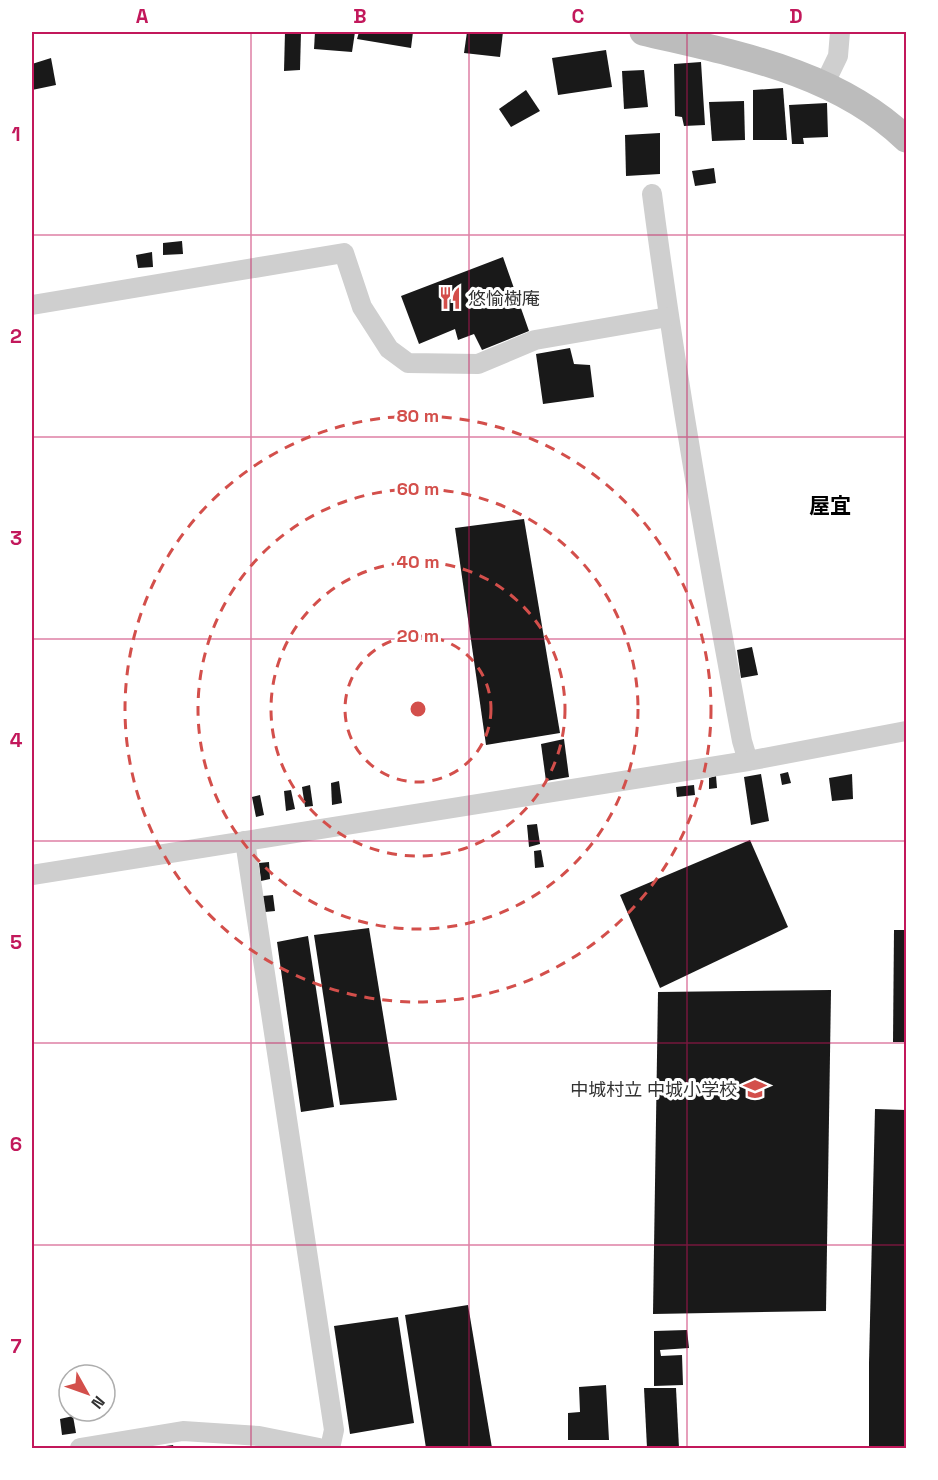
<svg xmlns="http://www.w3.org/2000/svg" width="938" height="1480" font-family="'Space Grotesk','Noto Sans JP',sans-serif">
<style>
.building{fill:#191919}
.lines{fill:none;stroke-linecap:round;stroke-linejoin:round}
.street{stroke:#cfcfcf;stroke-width:20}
.secondary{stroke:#bcbcbc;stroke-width:27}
.grid{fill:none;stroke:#c2185b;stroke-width:1.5;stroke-opacity:0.55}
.ring{fill:none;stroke:#d34f4b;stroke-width:3;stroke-dasharray:10 8}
.labels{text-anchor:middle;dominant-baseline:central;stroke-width:6;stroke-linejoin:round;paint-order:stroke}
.poi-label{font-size:18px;fill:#323232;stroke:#fff;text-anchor:start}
.quarter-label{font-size:21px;font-weight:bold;fill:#000;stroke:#fff}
.centre{fill:#d34f4b;stroke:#fff;stroke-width:3}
.ring-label{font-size:18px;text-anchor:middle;font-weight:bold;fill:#d34f4b;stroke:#fff;stroke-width:6;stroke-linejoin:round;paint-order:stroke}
.neatline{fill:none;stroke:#c2185b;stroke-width:2}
.grid-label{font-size:20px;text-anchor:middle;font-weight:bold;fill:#c2185b}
</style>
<rect width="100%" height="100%" fill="#fff"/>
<!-- building -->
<g class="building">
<path d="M285 32H301L300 70 284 71Z"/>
<path d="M315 32H355L352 52 314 49Z"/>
<path d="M359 32H413L411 48 357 39Z"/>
<path d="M467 32H503L500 57 464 53Z"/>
<path d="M606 50 612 87 558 95 552 58Z"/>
<path d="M51 58 56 85 32 90V64Z"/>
<path d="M701 62 705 125 684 126 682 117 675 116 674 64Z"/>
<path d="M644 70 648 107 624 109 622 71Z"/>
<path d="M783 88 787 140H753V90Z"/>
<path d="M526 90 540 111 511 127 499 109Z"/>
<path d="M744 101 745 140 712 141 709 102Z"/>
<path d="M827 103 828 137 803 138 804 144H792L789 105Z"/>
<path d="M660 133V174L626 176 625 135Z"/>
<path d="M714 168 716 183 695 186 692 171Z"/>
<path d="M182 241 183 254 163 255V243Z"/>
<path d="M152 252 153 267 138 268 136 255Z"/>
<path d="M503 257 529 331 482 350 474 334 458 340 455 329 419 344 401 296Z"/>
<path d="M570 348 574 364 590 365 594 397 543 404 536 354Z"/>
<path d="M524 519 560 733 486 745 455 528Z"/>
<path d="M752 647 758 675 741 678 737 650Z"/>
<path d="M564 739 569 777 546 781 541 744Z"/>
<path d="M788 772 791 783 782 785 780 774Z"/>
<path d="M761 774 769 821 751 825 744 777Z"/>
<path d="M852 774 853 799 832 801 829 778Z"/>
<path d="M716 776 717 788 709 789V778Z"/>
<path d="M339 781 342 803 332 805 331 783Z"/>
<path d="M310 785 313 806 305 807 302 787Z"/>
<path d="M694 785 695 795 677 797 676 787Z"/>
<path d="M291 790 295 809 286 811 284 791Z"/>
<path d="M260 795 264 815 256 817 252 797Z"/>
<path d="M537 824 540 844 529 847 527 825Z"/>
<path d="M750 840 788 927 660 988 620 895Z"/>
<path d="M541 850 544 867 535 868 534 851Z"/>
<path d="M269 862 270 879 261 881 259 863Z"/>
<path d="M273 895 275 911 265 912 263 896Z"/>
<path d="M369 928 397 1100 340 1105 314 935Z"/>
<path d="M894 930H906V1042H893Z"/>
<path d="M308 936 334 1107 301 1112 277 942Z"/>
<path d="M831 990 826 1311 653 1314 658 992Z"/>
<path d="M875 1109 906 1110V1448H869V1363Z"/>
<path d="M468 1305 492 1448H426L405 1315Z"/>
<path d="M398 1317 414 1423 350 1434 334 1326Z"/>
<path d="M687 1330 689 1348 660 1350 661 1356 682 1355 683 1385 654 1386V1331Z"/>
<path d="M606 1385 609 1440H568V1413L580 1412 579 1387Z"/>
<path d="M644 1388H676L679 1448H647Z"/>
<path d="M73 1416 76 1433 62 1435 60 1419Z"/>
<path d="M173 1445 174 1448H158V1447Z"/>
</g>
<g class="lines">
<!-- street -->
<g class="street">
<path d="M824 85 838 56 840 32"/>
<path d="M652 194C676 378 708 559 742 741L748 761"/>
<path d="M32 305 344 253 362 307 389 349 408 363 478 364 535 340 668 317"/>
<path d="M245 841 334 1430 330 1448"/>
<path d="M32 875 748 761 906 731"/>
<path d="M80 1448 183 1431 259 1436 319 1448"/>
</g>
<!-- secondary -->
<path class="secondary" d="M643 32C735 54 835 71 906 139"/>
</g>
<!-- grid -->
<path class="grid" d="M251 32V1448M469 32V1448M687 32V1448M32 235H906M32 437H906M32 639H906M32 841H906M32 1043H906M32 1245H906"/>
<!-- distance rings -->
<g class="ring">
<circle cx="418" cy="709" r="73"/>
<circle cx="418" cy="709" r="147"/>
<circle cx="418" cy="709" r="220"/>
<circle cx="418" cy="709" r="293"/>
</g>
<!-- icons -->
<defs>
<g id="restaurant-bare" transform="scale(1.8)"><path d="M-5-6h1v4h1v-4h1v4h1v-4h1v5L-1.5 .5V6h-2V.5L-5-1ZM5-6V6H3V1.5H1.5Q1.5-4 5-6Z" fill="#d34f4b" stroke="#fff" stroke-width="2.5" paint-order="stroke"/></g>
<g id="school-bare" transform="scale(1.8)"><path d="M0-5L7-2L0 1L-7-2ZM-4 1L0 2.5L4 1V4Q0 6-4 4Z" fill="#d34f4b" stroke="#fff" stroke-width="2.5" paint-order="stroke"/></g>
</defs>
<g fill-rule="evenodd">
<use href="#restaurant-bare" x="450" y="298"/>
<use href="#school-bare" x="755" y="1089"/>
</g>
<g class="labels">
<!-- poi labels -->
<g class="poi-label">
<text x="468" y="298">悠愉樹庵</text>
<text x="737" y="1089" text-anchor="end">中城村立 中城小学校</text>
</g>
<!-- quarter labels -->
<g class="quarter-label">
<text x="830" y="505">屋宜</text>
</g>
</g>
<circle cx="418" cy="709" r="9" class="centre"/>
<g class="ring-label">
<text x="418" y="422">80 m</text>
<text x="418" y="495">60 m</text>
<text x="418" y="568">40 m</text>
<text x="418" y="642">20 m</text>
</g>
<!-- border -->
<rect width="938" height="1480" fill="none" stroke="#ffffff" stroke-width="66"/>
<!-- north arrow -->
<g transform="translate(87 1393) rotate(130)"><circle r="28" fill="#ffffff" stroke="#adadad" stroke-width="1.5"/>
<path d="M0-4.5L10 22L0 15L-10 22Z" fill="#d34f4b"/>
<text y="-9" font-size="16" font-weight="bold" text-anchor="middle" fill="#323232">N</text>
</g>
<rect x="33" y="33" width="872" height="1414" class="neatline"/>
<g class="grid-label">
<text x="142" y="23">A</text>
<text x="360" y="23">B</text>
<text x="578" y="23">C</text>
<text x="796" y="23">D</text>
<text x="16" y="141">1</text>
<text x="16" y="343">2</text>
<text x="16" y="545">3</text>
<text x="16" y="747">4</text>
<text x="16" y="949">5</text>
<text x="16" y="1151">6</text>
<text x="16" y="1353">7</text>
</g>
</svg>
